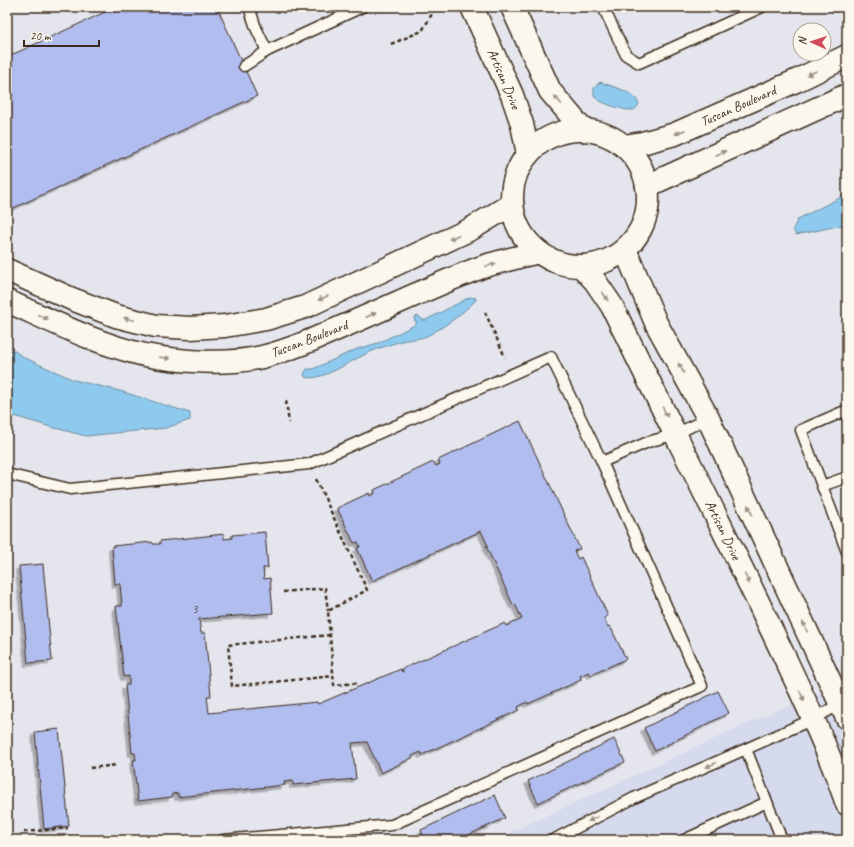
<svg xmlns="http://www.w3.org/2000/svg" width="854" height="847" font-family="Caveat,sans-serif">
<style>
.built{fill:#d5daed}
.water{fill:#8ecaee;stroke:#6d8a9b}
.building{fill:#b1bdee;stroke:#3b2a1e;filter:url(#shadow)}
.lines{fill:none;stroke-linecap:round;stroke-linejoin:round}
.service-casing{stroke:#3b2a1e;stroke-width:13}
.secondary-casing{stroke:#3b2a1e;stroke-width:25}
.path{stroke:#3b2a1e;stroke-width:2.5;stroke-dasharray:4 3;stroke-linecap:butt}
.service{stroke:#fbf7ec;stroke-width:10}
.secondary{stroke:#fbf7ec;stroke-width:22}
.oneway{fill:#9b9085}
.labels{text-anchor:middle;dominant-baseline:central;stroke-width:3.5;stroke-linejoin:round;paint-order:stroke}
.number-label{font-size:12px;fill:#584f52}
.street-label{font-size:14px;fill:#3b2a1e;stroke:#fbf7ec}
</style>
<defs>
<filter id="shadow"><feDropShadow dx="-3.5" dy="3.5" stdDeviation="0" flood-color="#0004"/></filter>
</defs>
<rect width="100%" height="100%" fill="#e5e6ed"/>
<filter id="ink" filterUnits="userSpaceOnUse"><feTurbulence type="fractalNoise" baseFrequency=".025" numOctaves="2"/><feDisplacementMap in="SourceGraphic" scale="8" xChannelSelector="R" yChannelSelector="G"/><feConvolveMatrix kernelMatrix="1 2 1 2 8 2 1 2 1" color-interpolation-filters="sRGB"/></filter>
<g filter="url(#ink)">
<!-- built -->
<path class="built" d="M847 683V840H493L775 711Z"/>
<!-- water -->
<g class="water">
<path d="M600 82C613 87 634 91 639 104 637 107 636 110 632 110 625 111 600 103 596 98 593 95 594 92 594 88Z"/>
<path d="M847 194V224L796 235 793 229 798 219Z"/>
<path d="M470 297 476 298V300C462 314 447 325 429 335 422 339 411 339 402 341 389 345 375 349 362 356 349 362 320 382 305 377L304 374 307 369H313L357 349 378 343 415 325 417 322 414 320 415 317 418 316 420 317 422 320H426Z"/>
<path d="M7 346 25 358 74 380 120 391 190 413V420L166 428 86 436 51 427 7 414Z"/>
</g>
<!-- building -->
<g class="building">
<path d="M116 7H217L257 96 7 211V57Z"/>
<path d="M285 7H294L286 10Z"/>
<path d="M520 421 580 549 574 551 578 559 581 557 608 616 604 618 608 627 610 626 626 659 591 675 589 672 580 676 581 680 528 704 527 702 518 707 519 710 422 755 421 752 412 756V758L381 773 367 742 352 743 356 779 293 785V781L284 782 285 785 178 797V793L172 794V797L138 801 133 760H136L135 753H132L125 685H129V676L124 677 116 606H122L120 584H115L112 546 152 542 153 544H160V541L224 534V539L232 538V535L265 532 268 568H263L264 579 270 578 273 613 199 619 201 633H205L211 696H207L209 713 317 702 318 704 401 669 402 672H403L402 669 505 623 506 626 522 619 515 604 513 605 486 546H488L481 531 372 581 357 548 360 547 358 542 354 543 337 508 369 493 370 496 375 493 374 490 433 462 436 466 440 464 438 460Z"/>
<path d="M43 564 52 661 28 663 19 566Z"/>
<path d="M718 691 729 713 655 751 644 728Z"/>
<path d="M59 729 69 826 44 829 35 732Z"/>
<path d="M614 739 625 762 538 803 528 781Z"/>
<path d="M495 795 505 818 458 840H425L421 830Z"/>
</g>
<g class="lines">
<!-- service casing -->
<g class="service-casing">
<g id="service">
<path d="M249 7 256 28 267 51 362 7"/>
<path d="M603 7 626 55 639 63 762 7"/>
<path d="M244 66 267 51"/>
<path d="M847 410 801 430 847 552"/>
<path d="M7 474 70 489 309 464 551 357 602 462 648 442 676 434 708 418"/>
<path d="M822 486 847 477"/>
<path d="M223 840 392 825 702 686 602 462"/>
<path d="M553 840 634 798 746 749"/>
<path d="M684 840 767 802"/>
<path d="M782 840 746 749 813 719 842 703"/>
</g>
</g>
<!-- secondary casing -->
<g class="secondary-casing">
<g id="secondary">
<path d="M472 7 512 95 522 124 528 154"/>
<path d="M512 7 550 91 583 130"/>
<circle cx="580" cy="198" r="68"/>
<path d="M625 146 642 143 675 134 798 80 847 56"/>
<path d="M647 186 847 95"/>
<path d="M625 249 656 323 708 418 847 718"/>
<path d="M581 266 595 281 612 306C661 407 713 508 762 610 792 673 824 737 847 804"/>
<path d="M7 270 72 299 116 316 156 326 190 328 225 326 266 319 305 307 471 229 512 204"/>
<path d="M7 301C52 321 96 344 145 355 180 362 227 365 262 357 290 350 317 338 344 326 387 308 430 287 474 270 494 262 517 258 538 252"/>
</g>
</g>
<!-- path -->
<g class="path">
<path d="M391 44 422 31 436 7"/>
<path d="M485 312 505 357"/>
<path d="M286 401 289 423"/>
<path d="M316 479 367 590 328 611 334 685 358 683"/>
<path d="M283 592 325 588 328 611"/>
<path d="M330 635 228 645 232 686 334 676"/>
<path d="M90 768 117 765"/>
<path d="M24 832 68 828"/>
</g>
<!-- service -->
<use href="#service" class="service"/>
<!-- secondary -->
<use href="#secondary" class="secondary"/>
</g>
<!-- one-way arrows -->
<defs><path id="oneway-solid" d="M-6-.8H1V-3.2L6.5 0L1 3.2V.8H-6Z"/></defs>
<g class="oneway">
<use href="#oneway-solid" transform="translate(812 73) rotate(154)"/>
<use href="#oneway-solid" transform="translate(558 100) rotate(-130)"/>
<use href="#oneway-solid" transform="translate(680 132) rotate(157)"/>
<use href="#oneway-solid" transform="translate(721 153) rotate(-25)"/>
<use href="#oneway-solid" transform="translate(454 237) rotate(155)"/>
<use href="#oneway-solid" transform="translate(491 265) rotate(-15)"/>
<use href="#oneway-solid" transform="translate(605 296) rotate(57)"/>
<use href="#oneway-solid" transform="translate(323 298) rotate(155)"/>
<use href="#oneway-solid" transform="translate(371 315) rotate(-24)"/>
<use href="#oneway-solid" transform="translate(43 317) rotate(24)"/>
<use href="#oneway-solid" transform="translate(129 319) rotate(-166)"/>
<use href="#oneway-solid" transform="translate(165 358) rotate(9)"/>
<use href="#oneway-solid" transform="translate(681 368) rotate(-119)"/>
<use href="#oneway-solid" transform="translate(665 412) rotate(63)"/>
<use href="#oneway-solid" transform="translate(750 510) rotate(-115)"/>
<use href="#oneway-solid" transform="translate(747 579) rotate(64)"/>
<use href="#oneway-solid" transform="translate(805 627) rotate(-115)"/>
<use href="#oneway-solid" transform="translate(802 696) rotate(66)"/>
<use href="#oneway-solid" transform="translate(711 765) rotate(156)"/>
<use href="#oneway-solid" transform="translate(593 819) rotate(153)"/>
</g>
</g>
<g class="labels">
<!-- number labels -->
<g class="number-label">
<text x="195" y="609">3</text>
</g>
<!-- street labels -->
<g class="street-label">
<text transform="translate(504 79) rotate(67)">Artisan Drive</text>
<text transform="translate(738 106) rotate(-24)">Tuscan Boulevard</text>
<text transform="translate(309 339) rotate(-21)">Tuscan Boulevard</text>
<text transform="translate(723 530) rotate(64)">Artisan Drive</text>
</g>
</g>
<!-- margin -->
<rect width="854" height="847" fill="none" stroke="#fbf7ec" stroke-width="24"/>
<rect x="12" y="12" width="830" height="823" fill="none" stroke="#3b2a1e" stroke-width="1.5" filter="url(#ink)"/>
<!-- north arrow -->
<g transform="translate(812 42) rotate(273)"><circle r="19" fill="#fbf7ec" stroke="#aea59a"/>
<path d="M0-3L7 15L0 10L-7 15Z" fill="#d1495b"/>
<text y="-6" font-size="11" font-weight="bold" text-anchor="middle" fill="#3b2a1e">N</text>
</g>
<!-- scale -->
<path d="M24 40v6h75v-6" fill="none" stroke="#3b2a1e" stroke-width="2"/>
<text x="30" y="40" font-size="12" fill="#3b2a1e" stroke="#fbf7ec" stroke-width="3" paint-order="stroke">20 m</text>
</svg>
